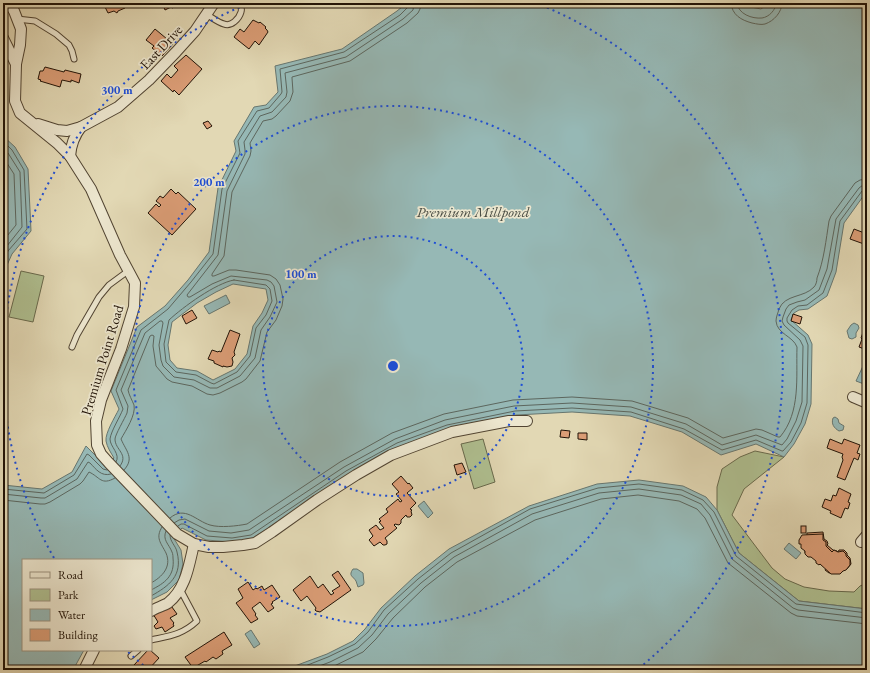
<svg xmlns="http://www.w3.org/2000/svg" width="870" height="673" font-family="'EB Garamond',serif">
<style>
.green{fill:#afbf90;stroke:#68694c}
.water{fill:#96b8b5;stroke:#67766f;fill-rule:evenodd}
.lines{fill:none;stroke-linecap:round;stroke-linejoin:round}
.shore{stroke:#5c665e;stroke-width:1}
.building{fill:#db9d76;stroke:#211307}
.service-casing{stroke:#514432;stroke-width:7}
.minor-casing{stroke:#514432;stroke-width:12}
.service{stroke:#ece6ce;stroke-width:5}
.minor{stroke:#ece6ce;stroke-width:10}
.ring{fill:none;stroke:#1d4ed8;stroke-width:2;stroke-dasharray:2 4}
.labels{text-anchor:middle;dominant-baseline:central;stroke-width:3.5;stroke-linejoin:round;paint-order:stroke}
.street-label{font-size:14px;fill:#211307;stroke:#ece6ce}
.water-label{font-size:15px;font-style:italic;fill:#4a4d44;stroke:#ece6ce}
.centre{fill:#1d4ed8;stroke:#ece6ce;stroke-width:2}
.ring-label{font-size:12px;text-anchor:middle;font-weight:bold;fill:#1d4ed8;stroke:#ece6ce;stroke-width:3.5;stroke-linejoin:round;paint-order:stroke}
</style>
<rect width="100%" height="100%" fill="#e2d8b4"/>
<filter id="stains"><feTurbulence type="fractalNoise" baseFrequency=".005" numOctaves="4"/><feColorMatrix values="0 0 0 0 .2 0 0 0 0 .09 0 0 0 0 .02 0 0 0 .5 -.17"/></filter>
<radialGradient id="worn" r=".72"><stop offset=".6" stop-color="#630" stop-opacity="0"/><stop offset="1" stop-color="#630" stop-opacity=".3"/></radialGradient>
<!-- green -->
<g class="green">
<path d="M21 271 44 276 33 322 9 317Z"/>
<path d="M483 439 495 482 474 489 461 444Z"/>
<path d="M755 451 784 457 744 489 732 515 772 568 785 579 804 587 829 591 854 592 860 586 867 583V609L799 601 739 553 717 510V487L722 469 740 457Z"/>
</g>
<!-- water -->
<g class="water">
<path d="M407 3H743L751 7 761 9 769 3H867V191L844 223 836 272 827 296 808 309 799 310 794 313 791 320 808 335 812 344 811 404 805 424 794 444 784 457 756 444 721 455 682 432 630 416 572 412 516 415 447 429 399 447 348 475 253 538 232 542 206 540 182 528 173 537 181 550 183 564 179 580 167 592 151 600V560H23V650H84L73 670H3V485L42 489 72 472 86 446 106 466 114 458C111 453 107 447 106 441 105 433 115 417 119 409L111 391 137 327 165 306 188 280 209 252 218 188 236 151 234 141 254 107 266 105 278 92 275 66 342 49 397 11ZM233 284 266 289 268 300 262 313 253 326 247 354 235 369 213 380 197 371 177 368 170 360 168 345 172 322 197 303 216 292Z"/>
<path d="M3 136 15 147 28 169 31 231 12 254 3 274Z"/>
<path d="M226 295 230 303 209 314 204 306Z"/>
<path d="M854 323 858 325 859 328 856 333V337L852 339 849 338 847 331 851 325Z"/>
<path d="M863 366 867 367V376L864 384 856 381Z"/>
<path d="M835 417 838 419 839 423 844 426 843 430 839 431C834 428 831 424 833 418Z"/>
<path d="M639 480 683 486 706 497 717 510 739 553 799 601 867 609V670H284L327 654 353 641 365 629 381 608 415 576 449 549 529 506 597 484Z"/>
<path d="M424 501 433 513 428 518 418 506Z"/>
<path d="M789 543 801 553 796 559 784 549Z"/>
<path d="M353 569H357L363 573 364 583 363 585 358 587C357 585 357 583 356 581 353 576 348 576 353 569Z"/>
<path d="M251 630 260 644 254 648 245 634Z"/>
</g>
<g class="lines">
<!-- shore -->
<g class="shore">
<path d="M731 3C732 15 741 20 752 23 757 24 761 25 765 24 774 21 782 12 782 3"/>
<path d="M737 3C738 14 752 19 762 18 769 17 776 10 776 3"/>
<path d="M3 141 12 150 24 170 27 229 8 251 3 264"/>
<path d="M3 148 8 153 20 172 22 227 3 251"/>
<path d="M3 157 14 174 16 225 3 241"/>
<path d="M234 280 266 285 270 289 272 301 266 315 256 328 250 356 237 372 214 384 211 383 196 375 176 372 166 362 164 344 169 320C183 307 216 283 234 280Z"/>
<path d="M116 462C121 454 110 447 110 439 111 431 120 417 123 409L116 390 141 330 168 309 191 282 213 254 222 189 240 153 238 141 257 111 269 108 281 94 282 92 280 69 344 52 400 15 408 7 409 3"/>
<path d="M120 466C129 454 115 450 115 439 115 435 125 418 127 413L128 406 121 390 145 333 160 321H162L163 323 159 345 161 360 163 366 174 377 194 380 210 388H217L240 376 255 358 261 330 270 317 277 302 274 286 271 282 267 280 231 276 212 284 190 297H188L187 295 218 255 227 191 245 154V150L244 142 260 116 272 112 286 97 287 92 285 73 346 57 403 19 413 10 414 3"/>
<path d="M124 470C135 458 126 451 121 439 126 430 136 415 134 405 132 400 129 395 128 390L150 336 152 335 154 336 153 346 156 366 167 379 172 382 192 386 207 394 213 395 220 393 242 382 246 379 260 361 267 332 276 320 282 306 283 299 280 285 276 279 270 275 236 270H229L214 276H212V274L224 256 232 192 250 156 251 151 250 143 263 121 272 119 276 116 290 101 293 92 292 78V77L350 61 407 23 418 13 420 9 421 3"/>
<path d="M3 489 44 493 74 475 87 454 89 455 103 469 107 470"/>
<path d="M3 494 41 498H45L77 479 88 462 90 463C96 469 101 477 111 474"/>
<path d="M3 500 40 504H45L50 502 80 484 83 481 89 472C100 477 101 486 115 478"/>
<path d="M170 518C185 505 196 521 210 525 220 528 237 526 247 524L340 462 392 433 444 414 513 400 572 397 632 401 688 418 723 438 756 429 762 430 778 437H780C801 412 796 377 797 347 793 336 777 334 776 321 776 317 778 313 779 309 785 294 804 298 814 287 816 285 817 281 817 278 824 260 826 240 829 221L831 216 855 183 860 180 867 179"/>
<path d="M174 523 179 520 185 519 209 531 231 533 249 530 344 467 395 439 445 420 514 406 572 403 631 407 686 424 722 445 756 435 782 445 787 439 796 421 802 402 803 346 800 340 784 325 782 321 783 317 786 309 789 305 797 302 805 300 819 290 827 269 836 219 859 188 863 185H867"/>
<path d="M178 526 181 524H184L207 536 232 538 251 535 346 471 397 443 447 425 515 411 572 408 631 412 684 429 722 450 756 440 782 451H783L791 442 801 423 807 403 808 345 805 337 788 323 787 321V318L792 310 798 306 807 305 823 293 832 270 840 221 862 191 864 190H867"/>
<path d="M151 583C162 577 172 567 166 553 161 543 155 538 162 527"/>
<path d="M151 590C165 583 175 576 173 558 173 557 173 554 172 552 169 544 162 540 166 531"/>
<path d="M151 596C169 586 183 576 177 552 176 546 170 542 170 535"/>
<path d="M295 670 328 657 355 644 368 632 384 610 418 579 451 553 530 509 598 488 639 484 682 490 703 500 714 512 736 556 796 604 867 613"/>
<path d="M309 670 330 662 358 648 372 635 388 614 421 583 454 557 532 514 599 493 639 489 681 495 701 504 710 515 732 559 793 608 798 610 867 618"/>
<path d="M326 670 363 652 376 639 393 618 425 587 457 562 535 520 601 499 638 495 679 501 697 509 705 518 728 563 791 613 797 616 867 624"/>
</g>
</g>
<!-- building -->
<g class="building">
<path d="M102 3H119L121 6 123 5 125 8 118 11 117 13 114 11 108 13 104 5Z"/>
<path d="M159 3H179L180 5 172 8 171 7 165 10 163 5 160 6Z"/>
<path d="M253 20 259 23 260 22 266 27 265 28 267 30 268 32 259 45 255 41 249 49 234 37 240 29 244 32Z"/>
<path d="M155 29 173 44 162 56 152 48 154 46 146 40Z"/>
<path d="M186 55 202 69 179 95 174 90 173 92 161 81 167 74 171 78 178 70 174 66Z"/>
<path d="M45 67 64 72 65 70 81 74 79 83 71 80V82L62 80 60 87 40 81 41 80 38 79 40 71H43Z"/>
<path d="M208 121 212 126 207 129 203 123Z"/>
<path d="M171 189 176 194 178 192 196 209 172 235 148 213 156 204 159 207 161 205 156 201 160 196 163 198Z"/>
<path d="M854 229 867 234V238L864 244 850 239Z"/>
<path d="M192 310 197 318 186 324 182 316Z"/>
<path d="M793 314 802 317 800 324 791 321Z"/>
<path d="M866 324 867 325V350L859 347 862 339 861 338Z"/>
<path d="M230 330 240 334 234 352 235 355 232 358 233 362 232 366 227 367 223 366V367L214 363V361L208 359 212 350 218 352 219 351 221 352Z"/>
<path d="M561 430 570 431 569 438 560 437Z"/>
<path d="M578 433H587V440L578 439Z"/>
<path d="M830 439 842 444 844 439 860 445 857 453 860 454 858 460 854 458 845 480 837 477 843 460 842 457 843 454 827 448Z"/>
<path d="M462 463 466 472 457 475 454 465Z"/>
<path d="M401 476 408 484 409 483 413 488 407 493 416 503 410 509 412 510 411 511 412 515 410 517H407L406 515 401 520V523L399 525 395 524 394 525 397 528 385 538 387 541V544L385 545H383L380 542 374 546 369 540 373 536 369 530 376 525 380 530 384 528 379 522 381 521 379 519 388 512 386 509 398 499 400 502 402 501 396 494 399 492 392 484Z"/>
<path d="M839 488 851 494 848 502 850 503 848 509 845 508 841 518 830 513 831 511 822 507 825 499 831 501 833 495 836 496Z"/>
<rect x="801" y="526" width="5" height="7"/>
<path d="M823 532 824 539 827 541 828 544 827 545 833 550 837 551 838 552 839 550H844L847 553V555L850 558 851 564 847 569 843 568 841 572 829 573 825 570 826 568 819 563 812 555H808L805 553V549L802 546V542L805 538H807V533Z"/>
<path d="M823 534V540L826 542V546L832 552 834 550 838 552 843 551 846 554V556L850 560V565L846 570 843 571 840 574H831L820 564 819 565 816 563V561L811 557H808L805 554V551L801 548V544H799V540L802 535Z"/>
<path d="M338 571 351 590 320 612 316 611 315 610 316 608 307 596 301 601 293 590 310 576 318 588 323 584 331 595 334 593 332 591 340 586 332 575Z"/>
<path d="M248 582 253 590 256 588 257 589 262 586 264 590 272 585 280 597 272 602 273 603 271 604 274 608 268 612 260 602 252 608 256 614 255 615 258 619 251 623 236 603 243 598 238 589Z"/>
<path d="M169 603 177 614 170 618 174 623 173 624 174 626 165 632 162 627 156 629 154 626 158 622 153 614Z"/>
<path d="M224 632 232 645 222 651 223 654 216 659 213 657 206 662 205 661 193 668 185 657Z"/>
<path d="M148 650H150L159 658 148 670H140L134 665Z"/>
</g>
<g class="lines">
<!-- service casing -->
<g class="service-casing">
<g id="service">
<path d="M206 14C211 17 219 23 224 24 231 27 239 19 241 12 242 9 241 6 239 3"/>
<path d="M17 19 35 21 56 34 69 45 72 51 74 59"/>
<path d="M72 347 77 335 99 297 109 285 128 271"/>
<path d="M151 640C169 636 182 635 197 621L180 589"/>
<path d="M131 656 138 650"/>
</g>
</g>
<!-- minor casing -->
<g class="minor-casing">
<g id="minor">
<path d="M9 3 14 11 21 29 20 45 16 64 15 101 20 113 57 143 70 156 91 189 120 255 135 283 134 307 121 349 101 400 96 421 97 445 101 454 109 463 177 534 194 544 209 547H223L243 545 255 543 272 532 317 500 356 475 391 455 452 432 509 421H527"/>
<path d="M3 38 16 64"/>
<path d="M38 124 57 130 67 131 81 127 118 107 149 80 176 52 195 31 214 3"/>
<path d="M70 156C71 144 74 136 81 127"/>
<path d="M853 397 867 403"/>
<path d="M861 542 867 535"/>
<path d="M151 611C156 608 163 606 168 603 186 589 189 565 194 544"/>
<path d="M84 670 94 650"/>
</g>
</g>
<!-- service -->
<use href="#service" class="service"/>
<!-- minor -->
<use href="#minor" class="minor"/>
</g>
<!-- distance rings -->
<g class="ring">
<circle cx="393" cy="366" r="130"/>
<circle cx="393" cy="366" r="260"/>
<path d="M148 669A390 390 0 0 1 127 651M54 558A390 390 0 0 1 3 369M3 363A390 390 0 0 1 250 3M536 3A390 390 0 0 1 638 669"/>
</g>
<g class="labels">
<!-- street labels -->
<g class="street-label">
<text transform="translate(161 47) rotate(-47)">East Drive</text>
<text transform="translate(102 360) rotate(-73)">Premium Point Road</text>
</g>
<!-- water labels -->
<g class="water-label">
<text x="473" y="211">Premium Millpond</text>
</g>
</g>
<circle cx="393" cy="366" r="6" class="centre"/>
<g class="ring-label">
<text x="117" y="94">300 m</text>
<text x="209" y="186">200 m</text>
<text x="301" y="278">100 m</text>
</g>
<!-- margin -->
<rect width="870" height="673" fill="none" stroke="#e2d8b4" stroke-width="16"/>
<rect x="4" y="4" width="862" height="665" fill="none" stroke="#211307" stroke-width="2"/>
<rect x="8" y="8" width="854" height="657" fill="none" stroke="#211307"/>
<!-- legend -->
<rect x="22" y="559" width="130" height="92" fill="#ece6ce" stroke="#9b927e"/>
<rect x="30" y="572" width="20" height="6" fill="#ece6ce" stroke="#9b927e"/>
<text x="58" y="579" font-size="12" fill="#211307">Road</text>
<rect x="30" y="589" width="20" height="12" fill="#afbf90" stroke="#9b927e"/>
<text x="58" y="599" font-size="12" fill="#211307">Park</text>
<rect x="30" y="609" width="20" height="12" fill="#96b8b5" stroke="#9b927e"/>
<text x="58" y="619" font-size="12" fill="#211307">Water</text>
<rect x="30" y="629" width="20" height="12" fill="#db9d76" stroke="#9b927e"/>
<text x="58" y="639" font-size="12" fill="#211307">Building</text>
<rect width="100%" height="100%" filter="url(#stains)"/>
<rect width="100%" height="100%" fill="url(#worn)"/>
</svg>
